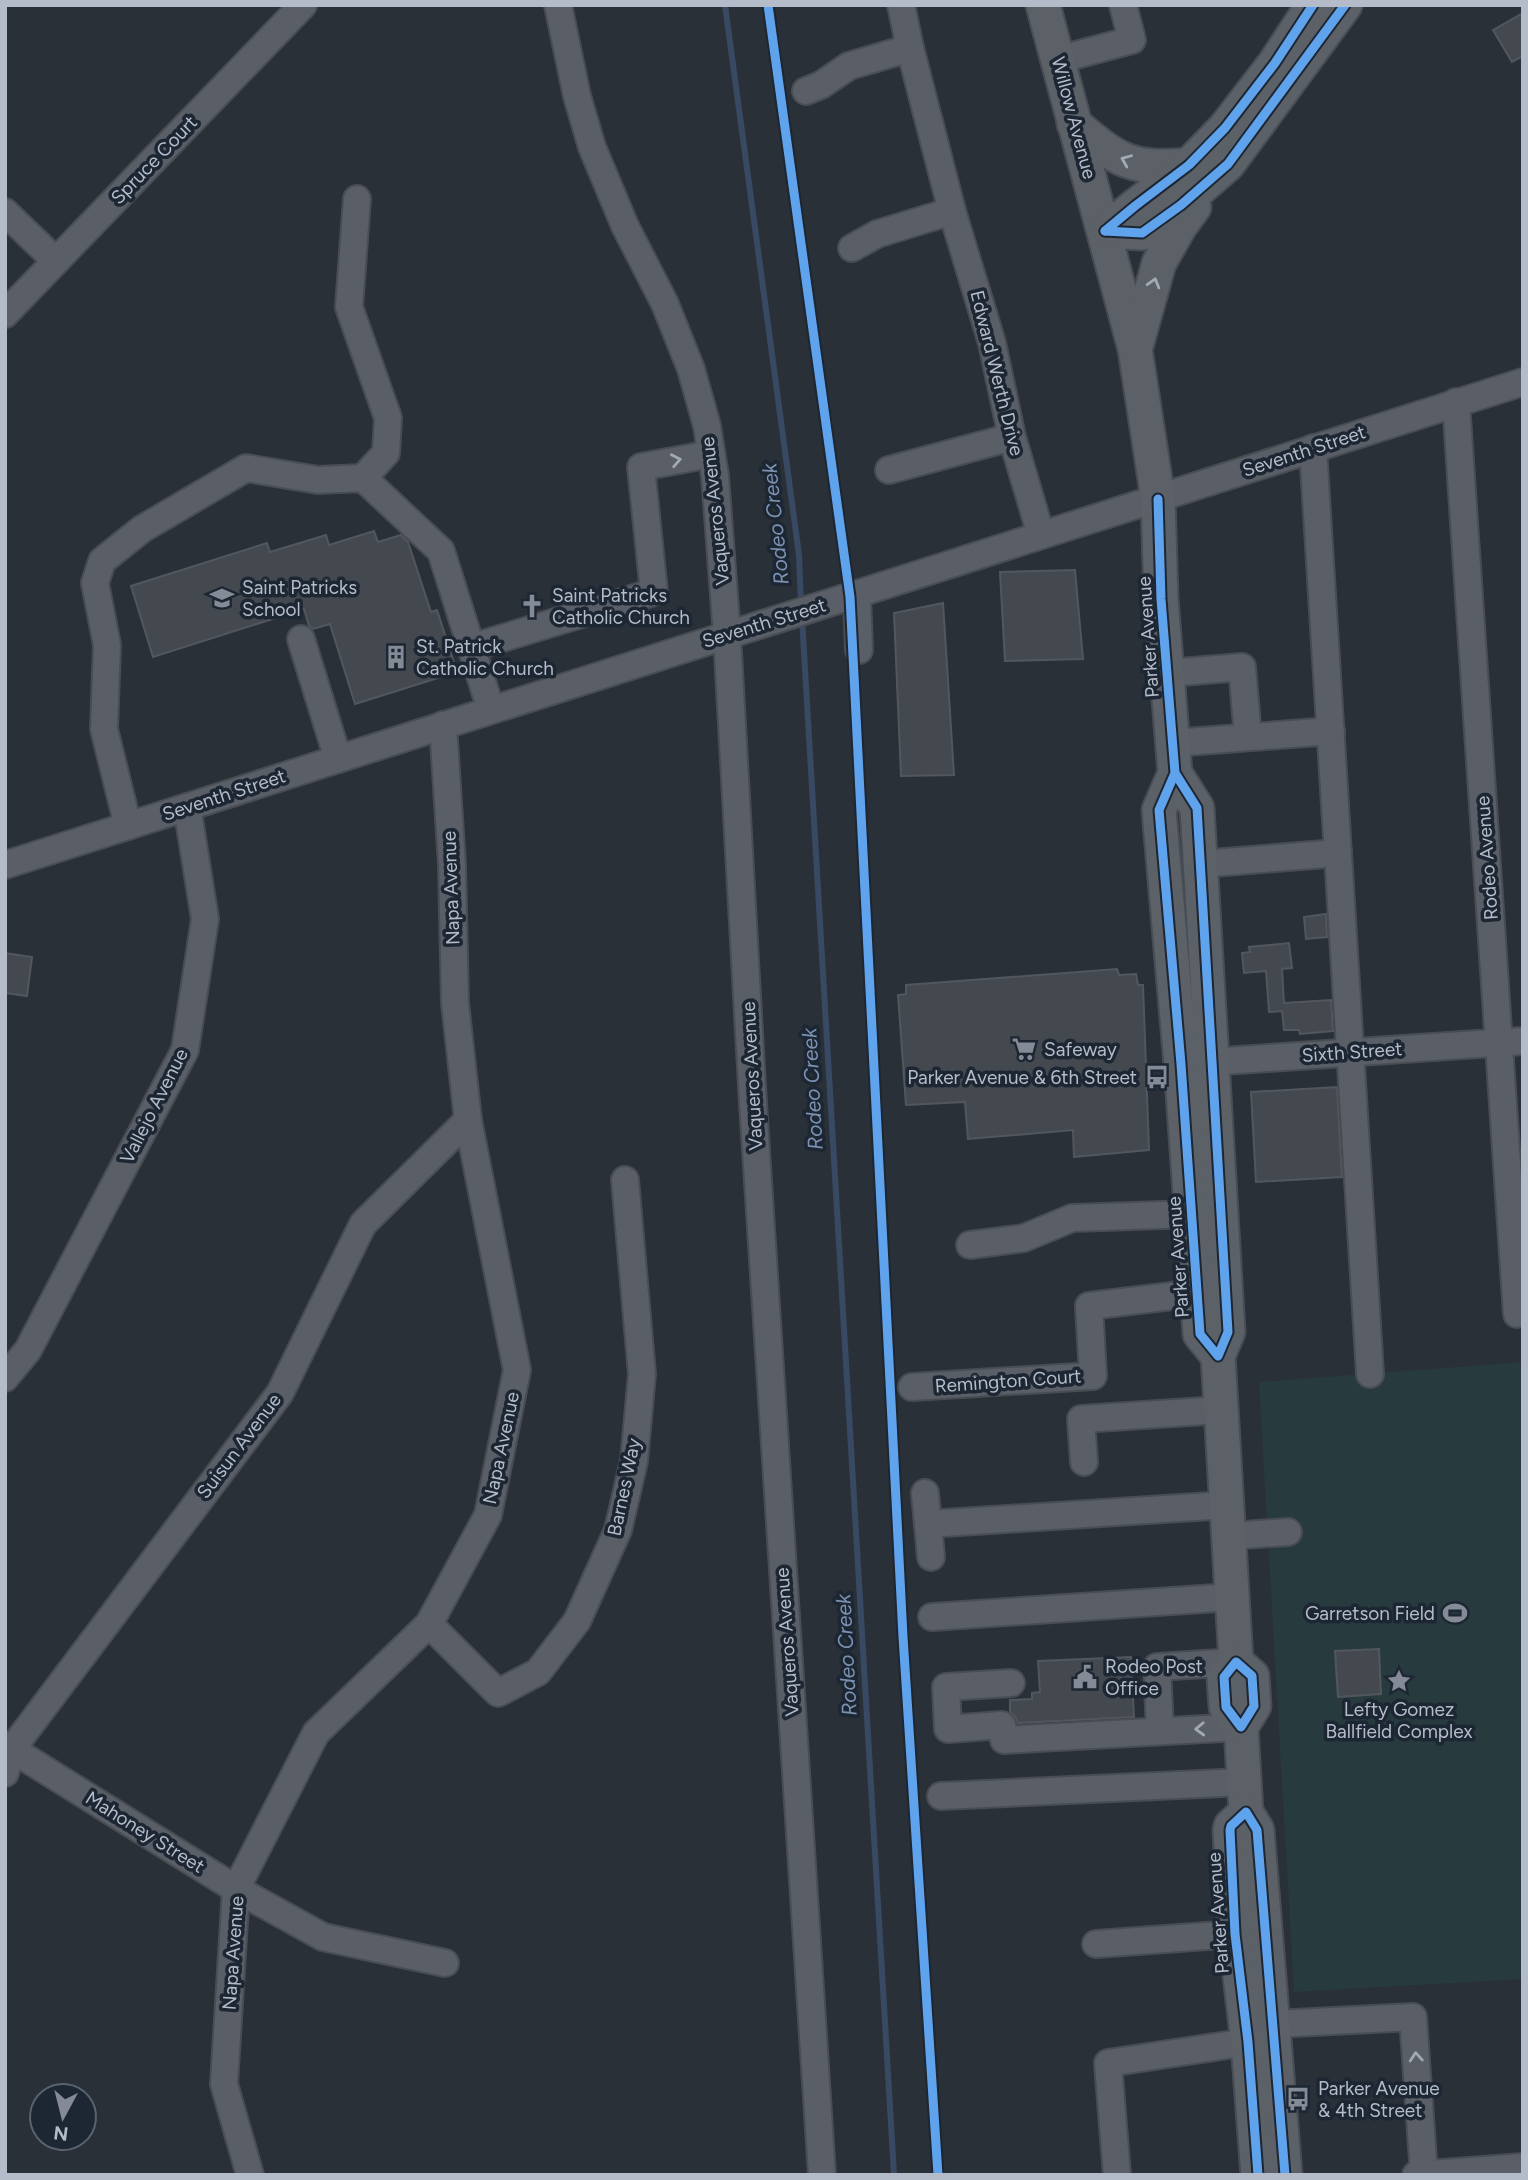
<svg xmlns="http://www.w3.org/2000/svg" width="1528" height="2180" font-family="Figtree,sans-serif">
<style>
.green{fill:#273a3e}
.lines{fill:none;stroke-linecap:round;stroke-linejoin:round}
.stream{stroke:#384963;stroke-width:6}
.building{fill:#444950;stroke:#52575f;stroke-width:2}
.minor-casing{stroke:#484c53;stroke-width:30}
.major-casing{stroke:#484c55;stroke-width:37}
.minor{stroke:#5a5e66;stroke-width:26}
.major{stroke:#5c6168;stroke-width:33}
.cycleway-casing{stroke:#1d2633;stroke-width:13}
.cycleway{stroke:#60a3ed;stroke-width:9}
.oneway{stroke:#a2aab6}
.oneway2{stroke:#a2a9b5}
.labels{text-anchor:middle;dominant-baseline:central;stroke-width:7;stroke-linejoin:round;paint-order:stroke}
.street-label{font-size:19px;fill:#b4bcc9;stroke:#1d2633}
.poi-label{font-size:19px;fill:#b4bcc9;stroke:#1d2633;text-anchor:start}
.water-label{font-size:21px;font-style:italic;fill:#7c92b1;stroke:#1d2633}
</style>
<rect width="100%" height="100%" fill="#2a3038"/>
<!-- green -->
<path class="green" d="M1523 1362V1979L1294 1992 1259 1382Z"/>
<g class="lines">
<!-- stream -->
<g class="stream">
<path d="M725 5 799 555 801 604"/>
<path d="M802 618 894 2175"/>
</g>
</g>
<!-- building -->
<g class="building">
<path d="M1523 13V56L1512 62 1493 30Z"/>
<path d="M374 531 378 542 401 535 408 542 431 612 437 610 457 672 355 704 330 624 313 629 309 626 304 609 153 657 131 586 267 543 270 552 326 535 329 545Z"/>
<path d="M1075 570 1083 659 1005 661 1000 572Z"/>
<path d="M943 603 954 775 901 776 894 613Z"/>
<path d="M1326 914 1327 937 1306 939 1304 917Z"/>
<path d="M1289 943 1292 968 1282 969 1284 1003 1331 1000 1333 1031 1300 1034 1299 1030H1284L1282 1011 1269 1012 1266 971 1244 973 1242 953 1250 952 1249 947Z"/>
<path d="M5 953 32 957 27 996 5 993Z"/>
<path d="M1117 969 1119 975 1136 974 1138 985H1143L1149 1150 1074 1157 1073 1130 968 1139 965 1102 906 1105 898 995 906 994V985Z"/>
<path d="M1337 1087 1342 1177 1256 1182 1251 1092Z"/>
<path d="M1379 1649 1381 1694 1338 1697 1335 1651Z"/>
<path d="M1131 1657 1134 1717 1018 1723 1015 1716 1010 1712V1700L1032 1699V1693L1040 1692 1038 1661Z"/>
</g>
<g class="lines">
<!-- minor casing -->
<g class="minor-casing">
<g id="minor">
<path d="M558 5 577 96 592 147 625 226 665 304 691 369 707 426 715 476 727 635 753 1104 822 2175"/>
<path d="M901 5 910 48 952 211 992 343 1012 437 1041 535"/>
<path d="M1057 60 1132 40 1123 5"/>
<path d="M806 91 821 85 849 66 910 48"/>
<path d="M357 199 349 307 388 418 386 453 363 478"/>
<path d="M5 212 56 261"/>
<path d="M852 248 877 234 952 211"/>
<path d="M5 314 303 5"/>
<path d="M1456 402 1517 1314"/>
<path d="M1313 448 1370 1374"/>
<path d="M889 470 1012 437"/>
<path d="M857 594 859 650"/>
<path d="M301 639 338 759"/>
<path d="M470 648 654 592 641 467 711 454"/>
<path d="M1168 673 1242 667 1248 737"/>
<path d="M1173 743 1331 731"/>
<path d="M128 826 104 729 107 645 95 583 102 561 142 529 246 468 318 480 363 478 441 551 491 710"/>
<path d="M1200 864 1338 853"/>
<path d="M5 865 1523 382"/>
<path d="M1193 1063 1523 1041"/>
<path d="M970 1245 1024 1238 1072 1218 1192 1214"/>
<path d="M5 1378 28 1350 185 1050 205 919 187 807"/>
<path d="M912 1387 1093 1376 1089 1306 1197 1293"/>
<path d="M1084 1462 1081 1419 1221 1410"/>
<path d="M925 1493 931 1557"/>
<path d="M928 1524 1227 1505"/>
<path d="M1229 1536 1288 1532"/>
<path d="M932 1617 1232 1597"/>
<path d="M429 1624 498 1693 538 1672 577 1621 618 1530 634 1461 642 1374 625 1180"/>
<path d="M1011 1683 946 1687 948 1729 1002 1725 1004 1740 1241 1727"/>
<path d="M1160 1730 1157 1667 1236 1662"/>
<path d="M5 1745 236 1889 323 1937 445 1963"/>
<path d="M5 1773 12 1749 280 1393 363 1224 468 1120"/>
<path d="M941 1796 1244 1782"/>
<path d="M1096 1944 1235 1934"/>
<path d="M1274 2024 1413 2017 1424 2175"/>
<path d="M250 2175 224 2084 236 1889 316 1733 429 1624 488 1515 517 1370 468 1120 455 1003 452 864 443 725"/>
<path d="M1117 2175 1108 2063 1248 2042"/>
<path d="M1416 2175 1523 2167"/>
</g>
</g>
<!-- major casing -->
<g class="major-casing">
<g id="major">
<path d="M1043 5 1135 349 1158 499 1161 599 1175 773 1197 808 1228 1332 1218 1356 1236 1662 1224 1677 1226 1707 1241 1727 1246 1812 1257 1830 1285 2175"/>
<path d="M1074 124C1118 161 1130 170 1189 165"/>
<path d="M1105 231 1142 233 1181 205 1228 164 1345 5"/>
<path d="M1105 231 1135 206 1189 165 1225 128 1275 63 1313 5"/>
<path d="M1136 346 1159 263 1180 226 1194 207"/>
<path d="M1175 773 1159 810 1181 1064 1200 1334 1218 1356"/>
<path d="M1236 1662 1252 1676 1254 1706 1241 1727"/>
<path d="M1246 1812 1231 1826 1230 1830 1235 1934 1248 2042 1258 2175"/>
</g>
</g>
<!-- minor -->
<use href="#minor" class="minor"/>
<!-- major -->
<use href="#major" class="major"/>
<!-- cycleway casing -->
<g class="cycleway-casing">
<g id="cycleway">
<path d="M768 5 850 597 903 1637 938 2175"/>
<path d="M1105 231 1142 233 1181 205 1228 164 1345 5"/>
<path d="M1105 231 1135 206 1189 165 1225 128 1275 63 1313 5"/>
<path d="M1158 499 1161 599 1175 773 1197 808 1228 1332 1218 1356 1200 1334 1181 1064 1159 810 1175 773"/>
<path d="M1236 1662 1252 1676 1254 1706 1241 1727 1226 1707 1224 1677Z"/>
<path d="M1258 2175 1248 2042 1235 1934 1230 1830 1231 1826 1246 1812 1257 1830 1285 2175"/>
</g>
</g>
<!-- cycleway -->
<use href="#cycleway" class="cycleway"/>
</g>
<!-- one-way arrows -->
<defs><path id="oneway-chevron" d="M-2-3.5L2.5 0L-2 3.5" fill="none" stroke-width="1.6" stroke-linecap="round" stroke-linejoin="round" transform="scale(1.75)"/></defs>
<g class="oneway">
<use href="#oneway-chevron" transform="translate(1126 160) rotate(-157)"/>
<use href="#oneway-chevron" transform="translate(1154 283) rotate(-74)"/>
</g>
<g class="oneway2">
<use href="#oneway-chevron" transform="translate(676 460) rotate(-11)"/>
<use href="#oneway-chevron" transform="translate(1200 1729) rotate(178)"/>
<use href="#oneway-chevron" transform="translate(1416 2057) rotate(-94)"/>
</g>
<!-- icons -->
<defs>
<g id="school-bare" transform="scale(1.89)"><path d="M0-5L7-2L0 1L-7-2ZM-4 1L0 2.5L4 1V4Q0 6-4 4Z" fill="#848b96" stroke="#1d2633" stroke-width="2.5" paint-order="stroke"/></g>
<g id="church-bare" transform="scale(1.89)"><path d="M-1.2-6h2.4v3.5h3.3v2.4h-3.3V6h-2.4V-.1h-3.3v-2.4h3.3Z" fill="#848b96" stroke="#1d2633" stroke-width="2.5" paint-order="stroke"/></g>
<g id="building-bare" transform="scale(1.89)"><path d="M-4-6H4V6H1V3H-1V6H-4ZM-2.5-4.3h1.7v1.8h-1.7ZM.8-4.3h1.7v1.8H.8ZM-2.5-1h1.7V.8h-1.7ZM.8-1h1.7V.8H.8Z" fill="#848b96" stroke="#1d2633" stroke-width="2.5" paint-order="stroke"/></g>
<g id="supermarket-bare" transform="scale(1.89)"><path d="M-6-5.5h2.5l.6 2H6L4.5 2H-2.5L-4.4-4H-6ZM-1.5 3.2a1.3 1.3 0 1 0 .1 0ZM3 3.2a1.3 1.3 0 1 0 .1 0Z" fill="#848b96" stroke="#1d2633" stroke-width="2.5" paint-order="stroke"/></g>
<g id="bus-bare" transform="scale(1.89)"><path d="M-5-6H5V4H4V6H2V4H-2V6H-4V4H-5ZM-3.5-4V0h7V-4ZM-3.5 1.2v1.5H-2V1.2ZM2 1.2v1.5H3.5V1.2Z" fill="#848b96" stroke="#1d2633" stroke-width="2.5" paint-order="stroke"/></g>
<g id="stadium-bare" transform="scale(1.89)"><path d="M0-5a6.5 5 0 1 0 0 10a6.5 5 0 1 0 0-10ZM-3.5-1.8h7v3.6h-7Z" fill="#848b96" stroke="#1d2633" stroke-width="2.5" paint-order="stroke"/></g>
<g id="civic-bare" transform="scale(1.89)"><path d="M-.6-6.5H3V-4.5H.6V-3L4-1V1h2V6H-6V1h2V-1L-.6-3ZM-1.2 2.5V6h2.4V2.5Z" fill="#848b96" stroke="#1d2633" stroke-width="2.5" paint-order="stroke"/></g>
<g id="sight-bare" transform="scale(1.89)"><path d="M0-6L1.8-2.2L6-1.7L2.9 1.2L3.7 5.4L0 3.3L-3.7 5.4L-2.9 1.2L-6-1.7L-1.8-2.2Z" fill="#848b96" stroke="#1d2633" stroke-width="2.5" paint-order="stroke"/></g>
</defs>
<g fill-rule="evenodd">
<use href="#school-bare" x="222" y="598"/>
<use href="#church-bare" x="532" y="606"/>
<use href="#building-bare" x="396" y="657"/>
<use href="#supermarket-bare" x="1024" y="1049"/>
<use href="#bus-bare" x="1157" y="1077"/>
<use href="#stadium-bare" x="1455" y="1613"/>
<use href="#civic-bare" x="1085" y="1677"/>
<use href="#sight-bare" x="1399" y="1681"/>
<use href="#bus-bare" x="1298" y="2099"/>
</g>
<g class="labels">
<!-- street labels -->
<g class="street-label">
<text transform="translate(1074 118) rotate(75)">Willow Avenue</text>
<text transform="translate(154 160) rotate(-46)">Spruce Court</text>
<text transform="translate(997 373) rotate(76)">Edward Werth Drive</text>
<text transform="translate(1304 451) rotate(-18)">Seventh Street</text>
<text transform="translate(715 511) rotate(-96)">Vaqueros Avenue</text>
<text transform="translate(764 623) rotate(-17)">Seventh Street</text>
<text transform="translate(1148 637) rotate(-94)">Parker Avenue</text>
<text transform="translate(224 795) rotate(-18)">Seventh Street</text>
<text transform="translate(1487 858) rotate(-94)">Rodeo Avenue</text>
<text transform="translate(451 888) rotate(-92)">Napa Avenue</text>
<text transform="translate(1352 1052) rotate(-4)">Sixth Street</text>
<text transform="translate(752 1076) rotate(-93)">Vaqueros Avenue</text>
<text transform="translate(154 1106) rotate(-63)">Vallejo Avenue</text>
<text transform="translate(1178 1257) rotate(-94)">Parker Avenue</text>
<text transform="translate(1008 1381) rotate(-4)">Remington Court</text>
<text transform="translate(239 1446) rotate(-53)">Suisun Avenue</text>
<text transform="translate(501 1448) rotate(-78)">Napa Avenue</text>
<text transform="translate(624 1487) rotate(-78)">Barnes Way</text>
<text transform="translate(787 1642) rotate(-94)">Vaqueros Avenue</text>
<text transform="translate(145 1832) rotate(32)">Mahoney Street</text>
<text transform="translate(1218 1913) rotate(-94)">Parker Avenue</text>
<text transform="translate(233 1953) rotate(-86)">Napa Avenue</text>
</g>
<!-- poi labels -->
<g class="poi-label">
<text x="242" y="587">Saint Patricks<tspan x="242" dy="22">School</tspan></text>
<text x="552" y="595">Saint Patricks<tspan x="552" dy="22">Catholic Church</tspan></text>
<text x="416" y="646">St. Patrick<tspan x="416" dy="22">Catholic Church</tspan></text>
<text x="1044" y="1049">Safeway</text>
<text x="1137" y="1077" text-anchor="end">Parker Avenue &amp; 6th Street</text>
<text x="1435" y="1613" text-anchor="end">Garretson Field</text>
<text x="1105" y="1666">Rodeo Post<tspan x="1105" dy="22">Office</tspan></text>
<text x="1399" y="1709" text-anchor="middle">Lefty Gomez<tspan x="1399" dy="22">Ballfield Complex</tspan></text>
<text x="1318" y="2088">Parker Avenue<tspan x="1318" dy="22">&amp; 4th Street</tspan></text>
</g>
<!-- water labels -->
<g class="water-label">
<text transform="translate(775 524) rotate(-96)">Rodeo Creek</text>
<text transform="translate(812 1089) rotate(-93)">Rodeo Creek</text>
<text transform="translate(846 1655) rotate(-93)">Rodeo Creek</text>
</g>
</g>
<!-- border -->
<rect width="1528" height="2180" fill="none" stroke="#b4bcc9" stroke-width="14"/>
<!-- north arrow -->
<g transform="translate(63 2117) rotate(187)"><circle r="33" fill="#1d2633" stroke="#59626f" stroke-width="2"/>
<path d="M0-5L12 26L0 18L-12 26Z" fill="#848b96"/>
<text y="-10" font-size="19" font-weight="bold" text-anchor="middle" fill="#b4bcc9">N</text>
</g>
</svg>
